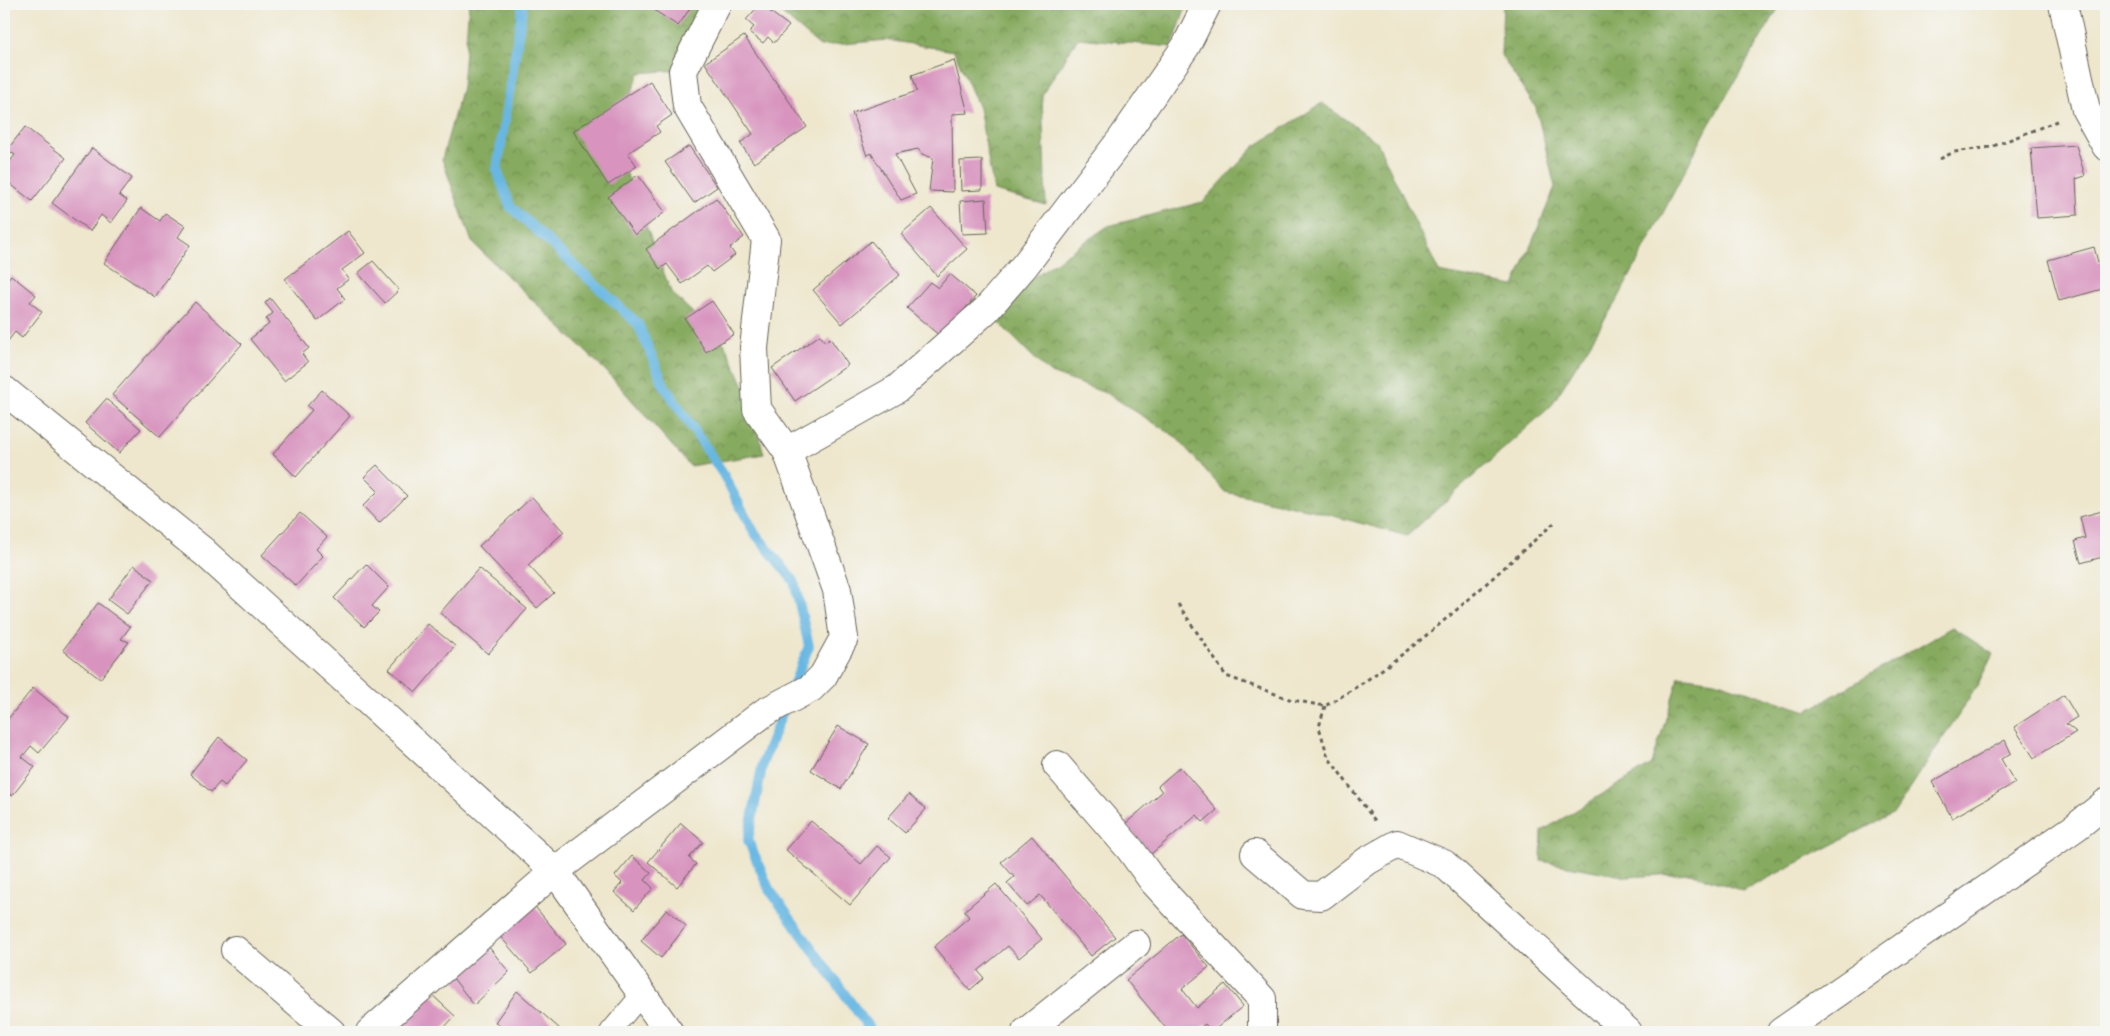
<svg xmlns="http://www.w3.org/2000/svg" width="2110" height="1036" font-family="Delius,sans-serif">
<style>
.forest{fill:url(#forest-crowns);stroke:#51633d}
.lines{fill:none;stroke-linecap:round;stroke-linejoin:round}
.stream{stroke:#68b7e3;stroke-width:10}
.building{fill:#d894bf}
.lane-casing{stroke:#66635a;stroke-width:22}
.street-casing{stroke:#66635a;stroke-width:30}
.secondary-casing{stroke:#66635a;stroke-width:30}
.path{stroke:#66635a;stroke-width:3;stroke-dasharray:4 4;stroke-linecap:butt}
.lane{stroke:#fff;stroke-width:20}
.street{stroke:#fff;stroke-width:28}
.secondary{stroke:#fff;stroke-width:28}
</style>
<defs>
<pattern id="forest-crowns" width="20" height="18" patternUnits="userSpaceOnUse" patternTransform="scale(1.25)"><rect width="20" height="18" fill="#86aa5e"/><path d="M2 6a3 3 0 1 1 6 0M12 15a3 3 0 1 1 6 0" fill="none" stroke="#6d8a4d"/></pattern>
</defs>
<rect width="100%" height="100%" fill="#f6f6f2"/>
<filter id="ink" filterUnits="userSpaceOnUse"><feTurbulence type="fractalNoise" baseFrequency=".02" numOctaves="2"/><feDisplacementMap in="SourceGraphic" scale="10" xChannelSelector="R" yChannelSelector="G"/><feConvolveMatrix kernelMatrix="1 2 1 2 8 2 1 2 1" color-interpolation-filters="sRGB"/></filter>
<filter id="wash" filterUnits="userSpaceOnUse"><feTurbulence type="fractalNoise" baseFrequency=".0096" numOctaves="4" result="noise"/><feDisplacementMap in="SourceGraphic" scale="20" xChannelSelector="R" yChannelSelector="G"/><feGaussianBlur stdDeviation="1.12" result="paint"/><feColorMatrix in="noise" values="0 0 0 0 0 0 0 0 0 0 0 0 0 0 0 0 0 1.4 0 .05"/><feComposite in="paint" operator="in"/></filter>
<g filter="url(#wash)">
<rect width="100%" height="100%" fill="#eee7cd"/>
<!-- forest -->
<g class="forest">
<path d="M469 4H740L713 12 678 70 639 73 614 140 671 292 724 343 747 392 764 454 690 466 606 371 472 242 442 159 462 87Z"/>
<path d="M770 4H1187L1172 47 1078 38 1042 95 1046 205 994 191 979 108 954 51 887 40 820 46Z"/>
<path d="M1503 4H1781L1709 125 1619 297 1551 406 1407 536 1312 510 1225 492 1176 437 1108 394 1048 372 986 310 1108 226 1203 202 1254 147 1322 103 1377 142 1439 272 1514 286 1555 187 1536 108 1501 55Z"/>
<path d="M1952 627 1993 654 1977 686 1894 813 1743 891 1690 873 1628 877 1541 861 1542 831 1652 764 1679 676 1715 681 1807 711Z"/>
</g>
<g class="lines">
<!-- stream -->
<g class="stream">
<path d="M523 4 497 170 510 206 638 324 664 385 723 474 754 532 794 581 809 646 790 693"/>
<path d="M784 708 763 762 748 840 769 889 872 1032"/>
</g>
</g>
<g id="blocks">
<!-- building -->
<g class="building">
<path d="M659 4H693L678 26 654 10Z"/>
<path d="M760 4 789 26 774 43 768 37 763 43 749 32 754 27 746 20Z"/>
<path d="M744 36 807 127 754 163 740 143 753 134 705 63Z"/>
<path d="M954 60 968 113 952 114 953 192 929 191 933 158 922 154 918 149 895 154 916 194 901 200 871 153 867 156 852 113 917 91 912 75Z"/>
<path d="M650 81 672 115 656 126 660 132 628 153 637 166 608 185 573 131Z"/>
<path d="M25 127 66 158 32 201 4 179V169L15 155 7 150Z"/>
<path d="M2076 145 2085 176 2076 179 2078 215 2037 218 2031 148Z"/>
<path d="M689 146 717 187 694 203 665 162Z"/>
<path d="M92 148 132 178 119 195 127 201 111 223 101 215 90 231 52 203Z"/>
<path d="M982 160V190L961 191 960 161Z"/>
<path d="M638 175 665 212 635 235 608 197Z"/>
<path d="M716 198 744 237 730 248 735 255 712 272 707 266 682 284 667 264 660 269 646 249Z"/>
<path d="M986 199 988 233 962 234 960 201Z"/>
<path d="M141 208 160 221 165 213 185 226 178 237 190 245 155 297 104 263Z"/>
<path d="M931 208 967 249 937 276 901 234Z"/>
<path d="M348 231 365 253 342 270 349 279 337 288 345 299 317 321 285 279Z"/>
<path d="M871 241 900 275 842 324 813 290Z"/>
<path d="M2094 247 2098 262H2106V288L2059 301 2048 260Z"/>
<path d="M373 261 399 290 385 303 358 273Z"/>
<path d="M950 274 976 296 941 337 907 308 930 282 938 288Z"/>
<path d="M11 275 36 295 30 302 42 312 22 338 15 332 4 346V284Z"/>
<path d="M270 298 309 348 302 354 308 362 284 381 250 339 269 324 266 319 273 313 265 303Z"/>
<path d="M712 301 734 334 706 352 685 319Z"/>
<path d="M195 302 242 344 160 437 112 395Z"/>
<path d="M820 335 825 342 830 338 848 365 795 401 772 368Z"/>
<path d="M322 390 350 416 296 477 273 454 312 410 307 406Z"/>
<path d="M106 399 141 429 119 453 85 423Z"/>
<path d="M377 465 407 496 379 523 363 506 378 491 364 477Z"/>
<path d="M532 497 564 532 528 565 554 593 537 608 479 546Z"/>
<path d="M2106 510V556L2081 563 2075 541 2085 538 2080 517Z"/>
<path d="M300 513 327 537 316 549 323 556 296 586 262 555Z"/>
<path d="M366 564 389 587 372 606 379 612 364 627 334 598Z"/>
<path d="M134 565 153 580 127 614 108 600Z"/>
<path d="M479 568 527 609 488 654 440 613Z"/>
<path d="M98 603 130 627 121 639 129 642 100 679 63 650Z"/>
<path d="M428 624 455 646 416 692 389 669Z"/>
<path d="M33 688 69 717 39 753 31 746 22 757 35 767 12 796 4 789V724Z"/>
<path d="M2064 695 2077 717 2066 724 2076 732 2034 758 2014 727Z"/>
<path d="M838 726 869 744 841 789 811 770Z"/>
<path d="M219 737 247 760 225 786 220 782 211 792 190 774Z"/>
<path d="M2005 740 2011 753 2001 759 2015 783 1952 818 1932 782Z"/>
<path d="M1180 767 1217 810 1203 822 1197 815 1151 854 1125 824 1162 792 1158 786Z"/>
<path d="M909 794 926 809 905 833 888 818Z"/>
<path d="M811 821 861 864 877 846 891 857 850 905 786 850Z"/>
<path d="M681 823 703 842 689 858 696 864 677 887 648 862Z"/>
<path d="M1032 836 1115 937 1091 956 1040 895 1027 906 1007 883 1014 877 1001 862Z"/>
<path d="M632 856 651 873 645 880 653 888 634 910 614 892 622 883 615 876Z"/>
<path d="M996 884 1042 939 1019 958 1008 946 978 971 984 978 970 990 934 947 969 917 964 911Z"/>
<path d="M532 903 566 944 532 973 498 934Z"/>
<path d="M667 909 686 926 661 958 641 941Z"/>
<path d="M1181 934 1209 967 1182 989 1197 1008 1225 984 1243 1006 1212 1032 1205 1024 1196 1032H1169L1126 980Z"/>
<path d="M488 946 509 972 474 1005 449 973Z"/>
<path d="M517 991 560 1029 558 1032H508L495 1022Z"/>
<path d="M430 993 455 1016 440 1032H394Z"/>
</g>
</g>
</g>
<g filter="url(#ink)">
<use href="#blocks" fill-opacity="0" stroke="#66635a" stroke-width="1"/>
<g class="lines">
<!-- lane casing -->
<g class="lane-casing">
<path id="lane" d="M610 1032 642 994"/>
</g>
<!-- street casing -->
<g class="street-casing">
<g id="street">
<path d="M2063 4 2086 110 2106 146"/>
<path d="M4 390 204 552 555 871 669 1032"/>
<path d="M787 451 897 389 986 310 1025 265 1123 137 1186 46 1207 4"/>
<path d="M1057 765 1130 849 1153 881 1262 999V1032"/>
<path d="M1255 854 1303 895 1321 896 1367 861 1397 844 1444 864 1628 1032"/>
<path d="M235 950 331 1032"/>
<path d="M370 1032 555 871 765 712 811 688 823 676 844 638 837 590 787 451 757 409 754 348 766 239 687 106 683 71 717 4"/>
<path d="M1026 1032 1136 944"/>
</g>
</g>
<!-- secondary casing -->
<g class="secondary-casing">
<path id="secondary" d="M1781 1032 2076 827 2106 803"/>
</g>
<!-- path -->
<g class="path">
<path d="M1940 159 1954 152 1991 147 2057 121"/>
<path d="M1178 604 1226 676 1292 700 1325 706C1410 658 1481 587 1554 523"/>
<path d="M1325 706 1319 727 1328 757 1376 822"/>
</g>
<!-- lane -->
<use href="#lane" class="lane"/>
<!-- street -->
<use href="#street" class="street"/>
<!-- secondary -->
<use href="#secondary" class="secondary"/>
</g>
</g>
<!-- margin -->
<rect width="2110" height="1036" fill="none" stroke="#f6f6f2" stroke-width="20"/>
</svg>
